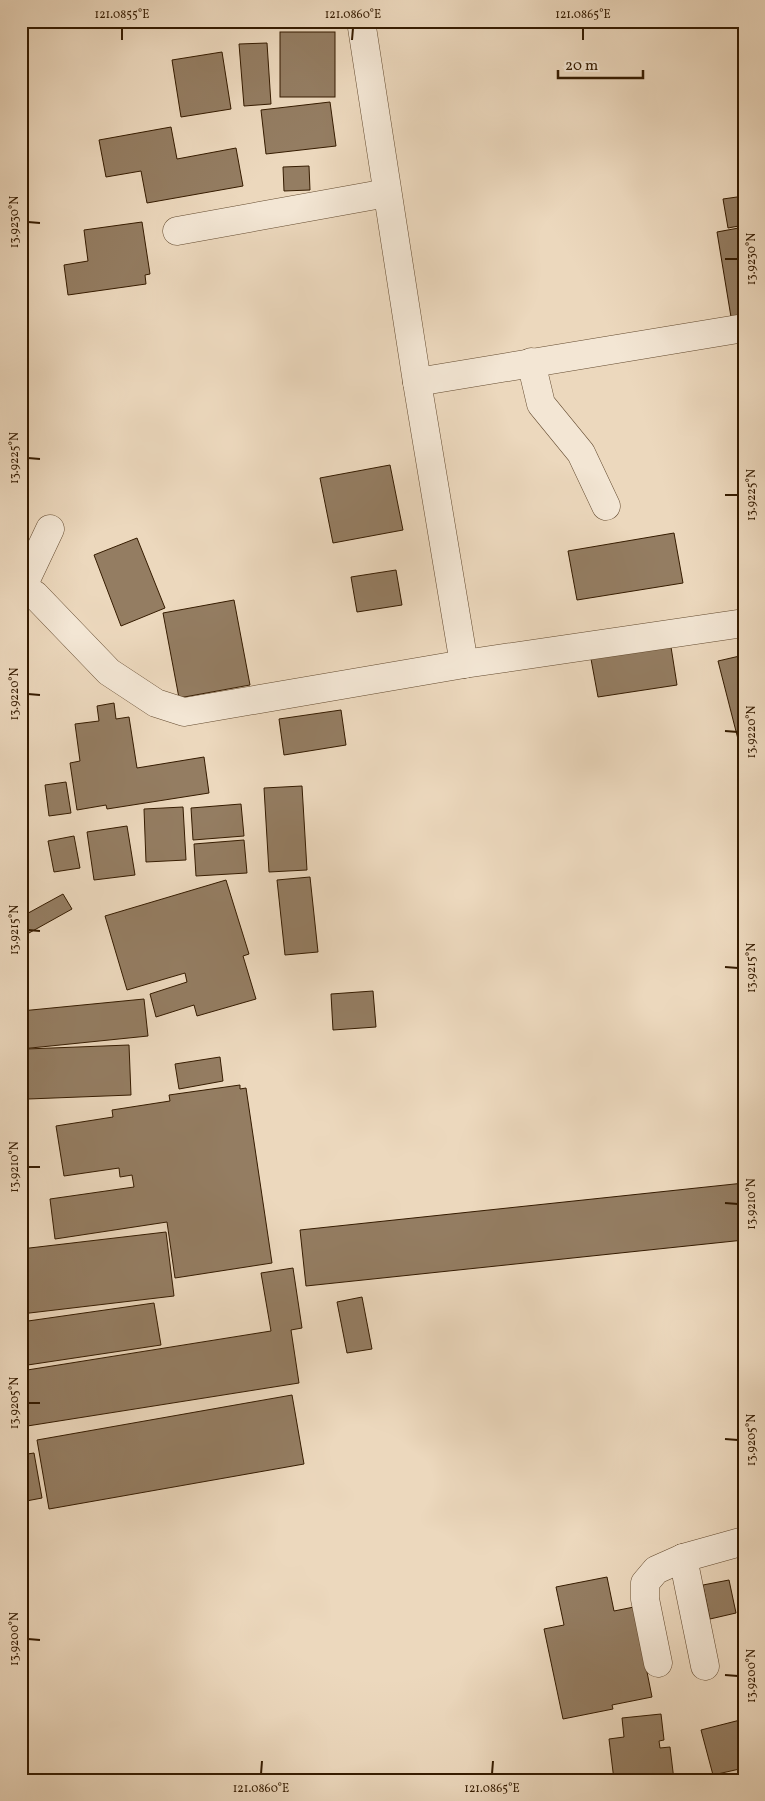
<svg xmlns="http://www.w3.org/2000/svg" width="765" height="1801" font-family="Vollkorn,serif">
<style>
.building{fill:#947d62;stroke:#351b00}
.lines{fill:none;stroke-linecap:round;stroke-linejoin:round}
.minor-casing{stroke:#634a2f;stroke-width:29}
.minor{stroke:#f3e6d4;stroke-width:28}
.ticks{fill:none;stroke:#351b00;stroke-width:2}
.neatline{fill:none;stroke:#351b00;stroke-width:2}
.ticks-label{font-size:12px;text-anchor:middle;fill:#351b00}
</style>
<rect width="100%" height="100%" fill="#ecd8bd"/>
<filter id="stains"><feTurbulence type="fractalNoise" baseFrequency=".004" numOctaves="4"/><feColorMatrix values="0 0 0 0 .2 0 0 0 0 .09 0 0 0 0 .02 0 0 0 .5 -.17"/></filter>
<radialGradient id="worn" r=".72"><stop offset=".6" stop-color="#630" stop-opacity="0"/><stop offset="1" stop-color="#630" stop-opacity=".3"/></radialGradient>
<!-- building -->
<g class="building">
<rect x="280" y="32" width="55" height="65"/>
<path d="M267 43 271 104 244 106 239 44Z"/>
<path d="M222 52 231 109 181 117 172 60Z"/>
<path d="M330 102 336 146 266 154 261 110Z"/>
<path d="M171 127 177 159 236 148 243 186 147 203 141 171 106 177 99 140Z"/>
<path d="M309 166 310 190 284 191 283 167Z"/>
<path d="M744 196V225L728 228 723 199Z"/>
<path d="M142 222 150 274 145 275 146 284 68 295 64 265 88 261 84 230Z"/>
<path d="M744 227V315L731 317 717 232Z"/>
<path d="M21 285 25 308 21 309Z"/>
<path d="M390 465 403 530 333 543 320 478Z"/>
<path d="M674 533 683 583 577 600 568 551Z"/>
<path d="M137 538 165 608 121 626 94 555Z"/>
<path d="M744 554V584L738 555Z"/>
<path d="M396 570 402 605 357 612 351 577Z"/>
<path d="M234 600 250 685 179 698 163 613Z"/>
<path d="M671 647 677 685 598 697 591 659Z"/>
<path d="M744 655V742L739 743 718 661Z"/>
<path d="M114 703 116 719 129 717 137 768 204 757 209 793 107 809 106 805 77 810 70 763 80 761 75 724 99 721 97 706Z"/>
<path d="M341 710 346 745 284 755 279 719Z"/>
<path d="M66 782 71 813 49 816 45 785Z"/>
<path d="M302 786 307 870 269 872 264 788Z"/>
<path d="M241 804 244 836 193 840 191 808Z"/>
<path d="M183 807 186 860 146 862 144 809Z"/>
<path d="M127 826 135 875 94 880 87 832Z"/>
<path d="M74 836 80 868 54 872 48 841Z"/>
<path d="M244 840 247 873 196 876 194 844Z"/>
<path d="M310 877 318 952 285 955 277 880Z"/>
<path d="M226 880 249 954 243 956 256 999 197 1016 194 1005 156 1017 150 994 187 982 185 973 127 990 105 916Z"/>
<path d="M63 894 72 909 29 933 21 917Z"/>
<path d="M373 991 376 1027 333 1030 331 994Z"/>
<path d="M144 999 148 1036 21 1049V1011Z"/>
<path d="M129 1045 131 1095 28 1099 26 1049Z"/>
<path d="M220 1057 223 1081 179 1089 175 1064Z"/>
<path d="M240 1085V1089L246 1088 272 1263 175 1278 167 1222 55 1239 50 1199 134 1187 132 1175 120 1177 119 1168 64 1176 56 1126 113 1117 112 1110 170 1101 169 1095Z"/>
<path d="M744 1183V1240L306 1286 300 1230Z"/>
<path d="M166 1232 174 1296 21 1314V1249Z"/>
<path d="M293 1268 302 1328 291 1330 299 1383 21 1427V1371L271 1331 261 1273Z"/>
<path d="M362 1297 372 1349 347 1353 337 1302Z"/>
<path d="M154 1303 161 1345 21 1366V1322Z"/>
<path d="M292 1395 304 1464 49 1509 37 1440Z"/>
<path d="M34 1453 42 1498 21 1502V1455Z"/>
<path d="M607 1577 614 1611 634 1607 652 1697 612 1705 613 1709 563 1719 544 1629 564 1625 556 1587Z"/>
<path d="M729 1580 736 1613 710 1619 703 1585Z"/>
<path d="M661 1714 664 1740 659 1741 660 1748 670 1747 674 1780H614L609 1739 624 1737 622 1718Z"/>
<path d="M744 1719V1768L713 1775 701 1730Z"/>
</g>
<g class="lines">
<!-- minor casing -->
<g class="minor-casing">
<g id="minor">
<path d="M361 21 417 382 464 664"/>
<path d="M177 231 387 193"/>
<path d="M531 362 541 404 581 453 606 506"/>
<path d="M417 382 744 328"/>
<path d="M21 586 35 595 109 672 156 703 184 712 464 664 744 623"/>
<path d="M23 586 50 529"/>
<path d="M683 1558 705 1666"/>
<path d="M658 1663 645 1599V1583L656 1570 683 1558 744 1541"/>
</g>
</g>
<!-- minor -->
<use href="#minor" class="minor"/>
</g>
<!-- ticks -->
<path class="ticks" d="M122 40V28M352 40 353 28M583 40V28M28 222 40 223M725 259H738M28 458 40 459M725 495H738M28 694 40 695M725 731 738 732M28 930 40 931M725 967 738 968M28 1167H40M725 1203 738 1204M28 1403H40M725 1439 738 1440M28 1639 40 1640M725 1675 738 1676M261 1774 262 1761M492 1774 493 1761"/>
<!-- margin -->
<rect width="765" height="1801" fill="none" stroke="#ecd8bd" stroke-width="55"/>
<!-- scale -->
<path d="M558 70v8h85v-8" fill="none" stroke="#351b00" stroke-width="2.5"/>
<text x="565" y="70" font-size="15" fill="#351b00" stroke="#f3e6d4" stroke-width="4" paint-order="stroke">20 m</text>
<rect x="28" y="28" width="710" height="1746" class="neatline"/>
<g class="ticks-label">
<text x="122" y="18">121.0855°E</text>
<text x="353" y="18">121.0860°E</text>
<text x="583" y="18">121.0865°E</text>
<text transform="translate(14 222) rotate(-90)" y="4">13.9230°N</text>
<text transform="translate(751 259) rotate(-90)" y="4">13.9230°N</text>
<text transform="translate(14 458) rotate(-90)" y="4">13.9225°N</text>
<text transform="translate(751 495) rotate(-90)" y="4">13.9225°N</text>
<text transform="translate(14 694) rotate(-90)" y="4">13.9220°N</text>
<text transform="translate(751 732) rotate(-90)" y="4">13.9220°N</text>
<text transform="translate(14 930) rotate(-90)" y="4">13.9215°N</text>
<text transform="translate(751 968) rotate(-90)" y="4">13.9215°N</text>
<text transform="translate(14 1167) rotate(-90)" y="4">13.9210°N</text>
<text transform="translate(751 1204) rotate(-90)" y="4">13.9210°N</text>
<text transform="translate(14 1403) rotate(-90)" y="4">13.9205°N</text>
<text transform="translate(751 1440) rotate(-90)" y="4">13.9205°N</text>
<text transform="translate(14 1639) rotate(-90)" y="4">13.9200°N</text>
<text transform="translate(751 1676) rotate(-90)" y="4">13.9200°N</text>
<text x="261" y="1792">121.0860°E</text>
<text x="492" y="1792">121.0865°E</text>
</g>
<rect width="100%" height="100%" filter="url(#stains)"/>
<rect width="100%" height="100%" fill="url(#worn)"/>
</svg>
